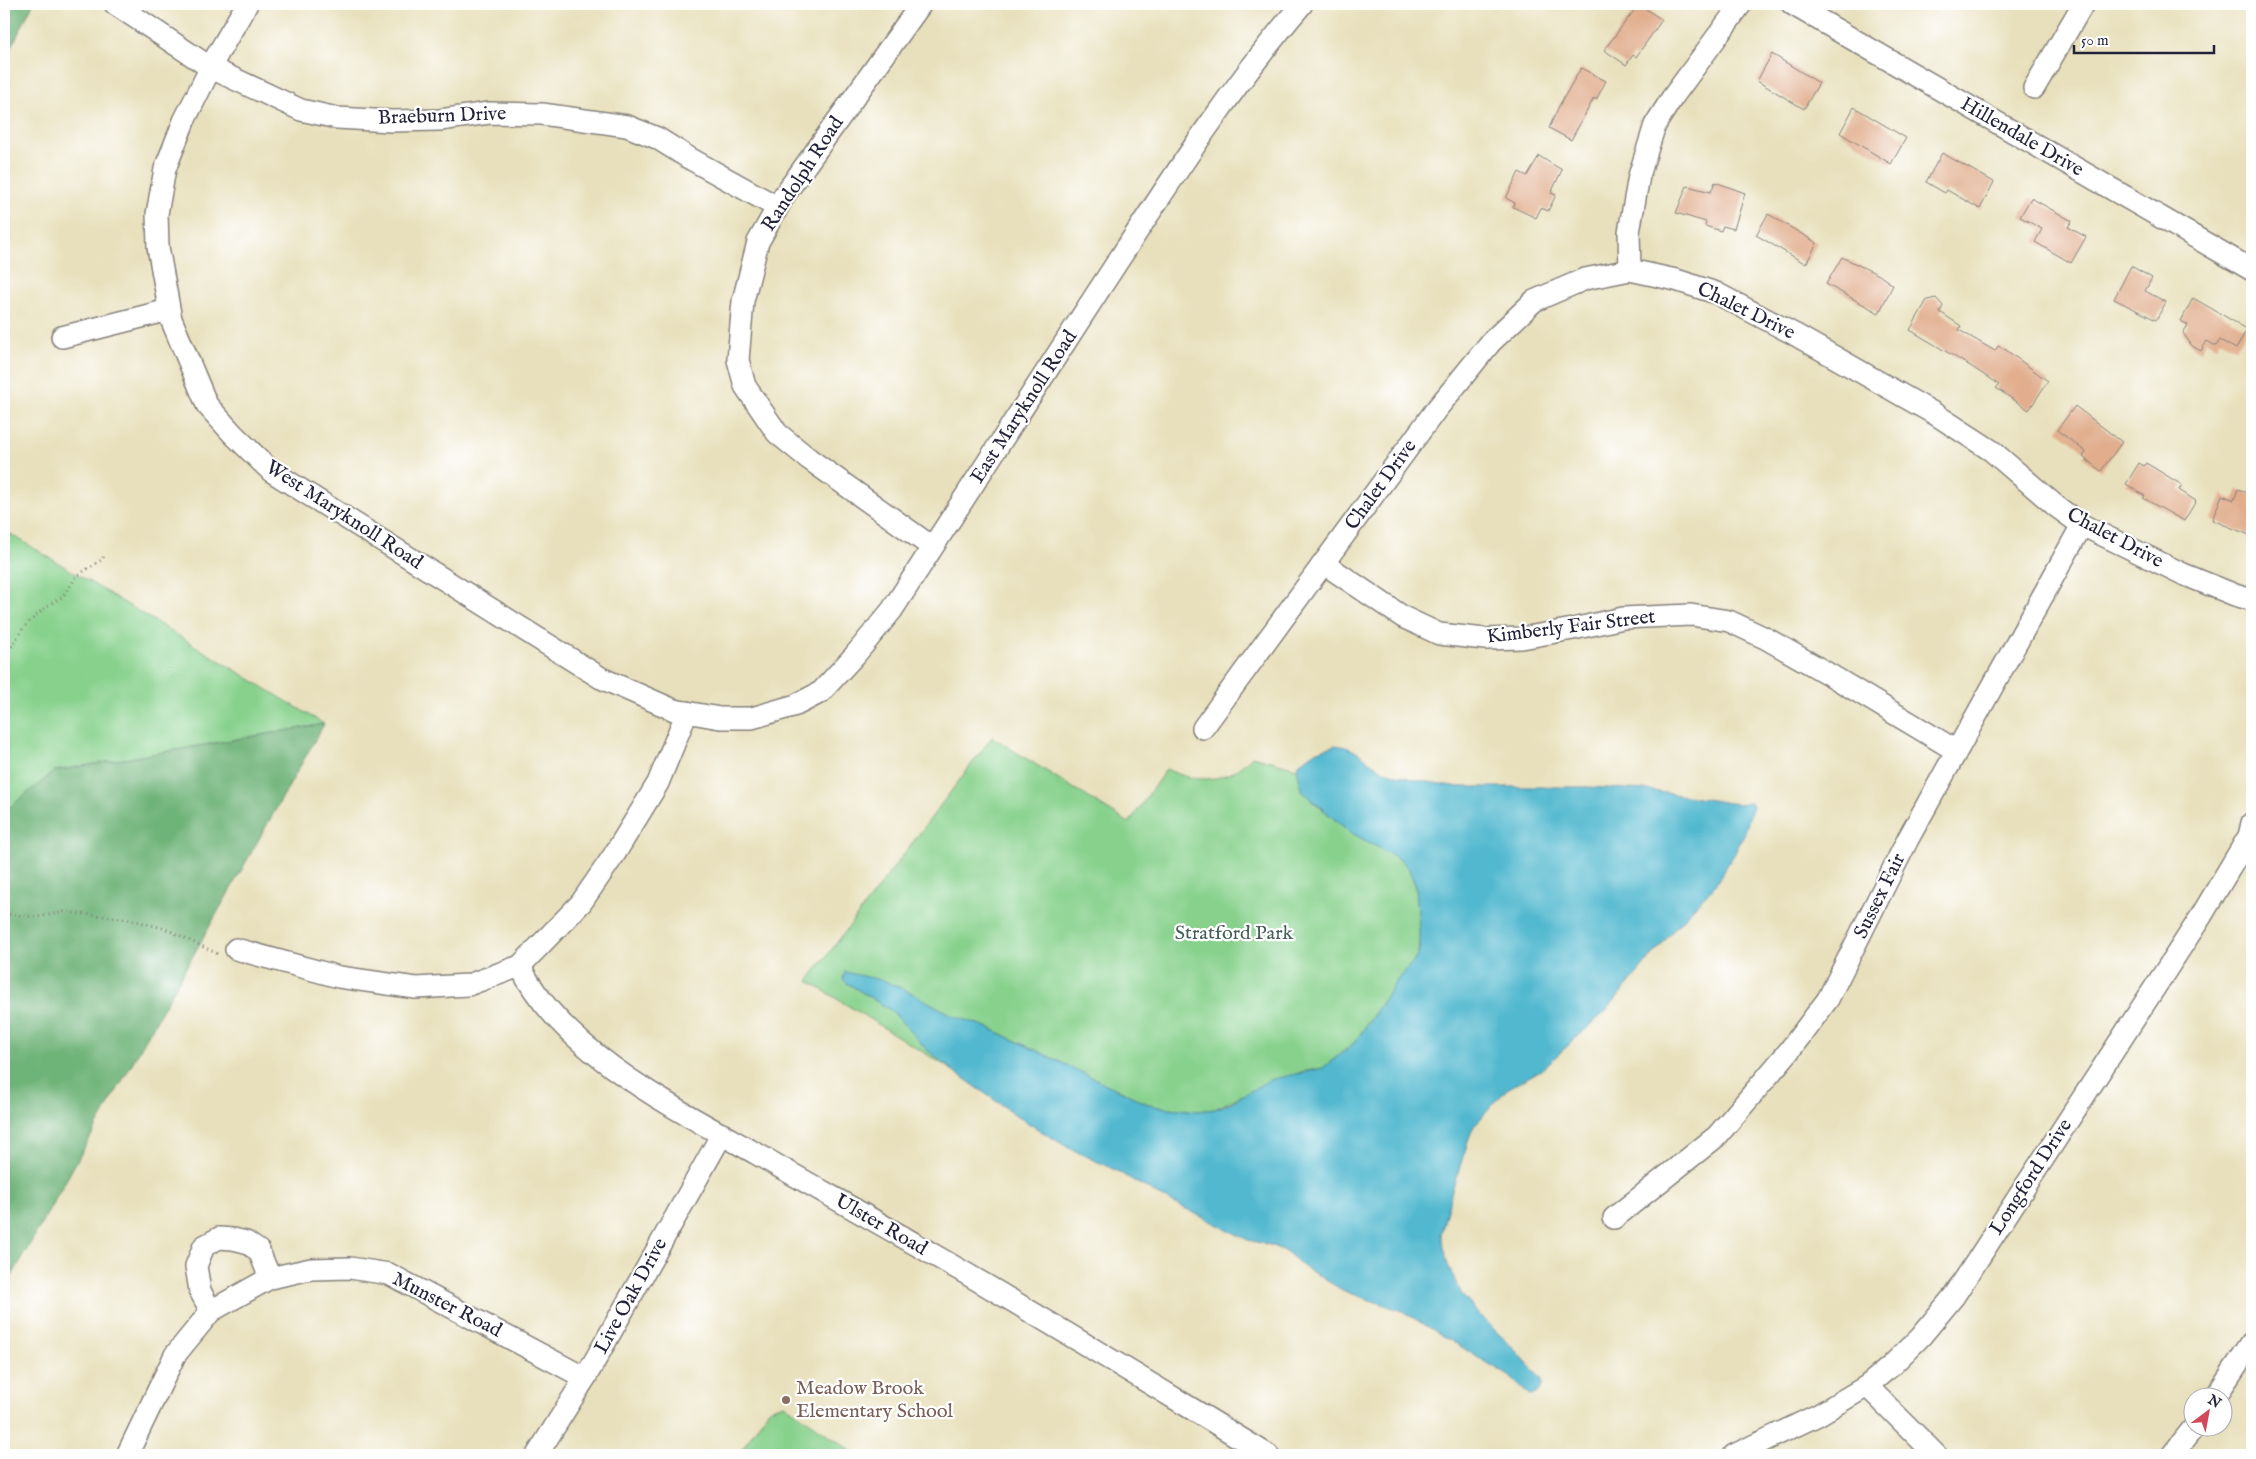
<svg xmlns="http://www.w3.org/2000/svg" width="2256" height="1459" font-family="'IM FELL English',serif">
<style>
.green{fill:#88d18d;stroke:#557a64}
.forest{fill:#6eb378;stroke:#486a5a}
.water{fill:#51b8cf;stroke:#3a6d85}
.building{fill:#e1ad8d}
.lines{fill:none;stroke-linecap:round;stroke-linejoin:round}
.minor-casing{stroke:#85817c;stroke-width:24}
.path{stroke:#85817c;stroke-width:3;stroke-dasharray:1 4;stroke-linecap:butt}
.minor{stroke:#fff;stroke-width:21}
.education-dot{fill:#8d6e63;stroke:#fff;stroke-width:2}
.labels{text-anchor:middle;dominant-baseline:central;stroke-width:4.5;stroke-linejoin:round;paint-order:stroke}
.street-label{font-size:20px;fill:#22223b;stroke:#fff}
.park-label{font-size:20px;fill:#465f58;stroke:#fff}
.education-label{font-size:20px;fill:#785e54;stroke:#fff;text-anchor:start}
</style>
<rect width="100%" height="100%" fill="#fff"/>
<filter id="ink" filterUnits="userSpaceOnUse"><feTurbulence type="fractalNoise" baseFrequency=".02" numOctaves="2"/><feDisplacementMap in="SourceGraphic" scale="10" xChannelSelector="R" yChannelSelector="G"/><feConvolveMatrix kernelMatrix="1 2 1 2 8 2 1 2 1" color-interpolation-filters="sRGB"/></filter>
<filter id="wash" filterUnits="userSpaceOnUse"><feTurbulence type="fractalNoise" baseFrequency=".0096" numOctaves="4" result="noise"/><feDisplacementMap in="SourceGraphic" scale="20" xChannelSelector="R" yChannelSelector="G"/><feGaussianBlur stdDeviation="1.12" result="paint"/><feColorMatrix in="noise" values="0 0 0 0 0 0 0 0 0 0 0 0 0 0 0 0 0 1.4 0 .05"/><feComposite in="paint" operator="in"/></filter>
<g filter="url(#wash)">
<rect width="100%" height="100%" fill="#e8e0bc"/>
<!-- green -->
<g class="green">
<path d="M4 530 324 724 55 771 4 812Z"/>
<path d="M992 737 1129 823 1166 769C1198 784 1227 784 1252 756L1297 768 1303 792 1316 804 1350 832 1401 860 1409 869 1416 887 1420 922 1418 954 1414 961 1398 979 1354 1043 1323 1068 1301 1072 1242 1095 1215 1109 1197 1111 1152 1106 987 1027 953 1016 916 995 845 972 843 979 847 983 892 1011 926 1049 952 1070 808 981Z"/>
<path d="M784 1404 857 1455H738L769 1409Z"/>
</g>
<!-- forest -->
<g class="forest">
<path d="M4 4H33L4 62Z"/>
<path d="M324 724 4 1290V812L55 771Z"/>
</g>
<!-- water -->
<path class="water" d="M1336 745C1362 748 1368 766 1391 773 1410 780 1440 784 1460 787H1586L1647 790 1737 804 1751 803 1753 805 1745 832 1735 853 1713 888 1694 906 1604 1013 1541 1070 1507 1089 1474 1126 1471 1133 1452 1190 1441 1234 1448 1265 1462 1295 1486 1322 1516 1350 1542 1380V1387L1536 1394 1529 1395 1509 1376 1402 1311 1344 1291 1304 1267 1287 1252 1270 1245 1248 1240 1158 1195 1117 1171 1067 1147 1020 1118 952 1070 926 1049 892 1011 847 983 843 979 845 972 885 981 916 995 953 1016 987 1027 1152 1106 1197 1111 1215 1109 1228 1104 1269 1080 1323 1068 1354 1043 1362 1032 1398 979 1414 961 1418 954 1420 943 1416 887 1409 869 1401 860 1350 832 1303 792 1297 768 1300 762 1317 751Z"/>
<g id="blocks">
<!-- building -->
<g class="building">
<path d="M1639 4 1662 20 1636 57 1633 55 1626 65 1604 50Z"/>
<path d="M1772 54 1819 83 1804 109 1757 81Z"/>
<path d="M1581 68 1606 81 1596 100 1594 98 1571 140 1549 128 1559 106Z"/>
<path d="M1854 107 1906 138 1891 164 1840 133Z"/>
<path d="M1942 153 1994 182 1980 209 1947 190 1945 193 1926 182Z"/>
<path d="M1539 156 1562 170 1551 193 1556 195 1548 211 1541 208 1536 218 1513 207 1515 203 1506 198 1519 172 1527 176Z"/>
<path d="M1715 182 1745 193 1734 229 1723 226 1721 231 1705 226 1706 222 1676 213 1687 186 1711 192Z"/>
<path d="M2031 198 2072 221 2068 227 2086 237 2071 263 2035 242 2042 229 2020 217Z"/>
<path d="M1768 214 1817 243 1806 264 1756 235Z"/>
<path d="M1842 257 1879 275 1893 285 1879 313 1826 284Z"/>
<path d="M2131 266 2152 278 2145 291 2166 302 2156 320 2114 299Z"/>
<path d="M1936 298 1943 306 1940 312 1961 326 1959 330 1995 351 1998 346 2006 350 2048 381 2029 410 1996 388 1999 385 1972 367 1910 330 1927 300Z"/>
<path d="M2193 298 2247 329 2236 349 2220 340 2216 346 2207 341 2201 351 2192 346 2183 333 2188 325 2181 321Z"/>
<path d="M2075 406 2122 442 2101 471 2083 457 2086 452 2057 430Z"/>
<path d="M2139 463 2144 466 2146 463 2182 485 2179 490 2196 501 2184 521 2143 498 2145 496 2126 484Z"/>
<path d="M2238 489 2252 495V536L2212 520 2222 495 2234 500Z"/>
</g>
</g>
</g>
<g filter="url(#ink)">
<use href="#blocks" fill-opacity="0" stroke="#85817c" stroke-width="1"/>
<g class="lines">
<!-- minor casing -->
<g class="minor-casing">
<g id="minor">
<path d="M115 4 211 68 301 110 337 118 391 121 440 120 489 113 542 114 627 126 657 138 689 158 777 207"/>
<path d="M247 4 216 57 184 121 165 169 157 214 158 247 171 319 207 405 233 434 271 471 601 678 674 710 720 718H752L796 705 821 692 855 655 892 610C960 504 1029 399 1097 293 1162 194 1225 94 1302 4"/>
<path d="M921 4 785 194 758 242 743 301 738 360 745 386 777 433 809 459 932 547"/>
<path d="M1792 4 2252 270"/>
<path d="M2034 88 2083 4"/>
<path d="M1630 270 1629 232 1639 176 1655 125 1672 98 1741 4"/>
<path d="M62 337 169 310"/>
<path d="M1323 563 1403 617 1439 634 1485 639 1522 638 1573 629 1623 618 1691 615 1729 621 1767 639 1832 676 1955 750"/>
<path d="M1203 728 1435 411 1491 342 1534 301 1585 279 1630 270 1676 280 1716 293 1794 334 1935 414 1992 451 2057 507 2082 525 2183 574 2235 595 2252 600"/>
<path d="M236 949 339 977 416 988 468 985 520 966 581 903 614 855 658 783 687 712"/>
<path d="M520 966C562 1052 676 1109 757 1154 816 1188 876 1221 934 1255 1047 1320 1157 1388 1268 1455"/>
<path d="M1614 1218 1717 1136 1789 1051 1828 999 1908 839 2082 525"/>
<path d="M211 1311 200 1291 196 1266 204 1246 219 1238 233 1239 246 1242 259 1251 270 1278"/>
<path d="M1867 1386 1936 1455"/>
<path d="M2216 1396 2252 1342"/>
<path d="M127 1455 175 1355 211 1311 270 1278 311 1269 350 1268 389 1274 585 1378"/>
<path d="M537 1455 585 1378 722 1134"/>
<path d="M1734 1455 1818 1415 1867 1386 1891 1366 1921 1336 1954 1296 2200 918 2249 836 2252 823"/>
<path d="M2172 1455 2195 1426"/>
</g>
</g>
<!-- path -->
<g class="path">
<path d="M4 653 10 649 24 627 47 606 62 597 78 575 103 559 104 553"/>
<path d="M4 914 38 917 64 912 129 919 166 929 218 954"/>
</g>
<!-- minor -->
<use href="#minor" class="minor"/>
</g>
</g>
<!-- markers -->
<circle class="education-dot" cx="786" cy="1400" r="5"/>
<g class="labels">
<!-- street labels -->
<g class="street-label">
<text transform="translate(442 116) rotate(-2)">Braeburn Drive</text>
<text transform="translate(2022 137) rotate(30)">Hillendale Drive</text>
<text transform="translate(803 174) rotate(-57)">Randolph Road</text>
<text transform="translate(1746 311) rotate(26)">Chalet Drive</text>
<text transform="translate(1024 407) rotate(-57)">East Maryknoll Road</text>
<text transform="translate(1381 485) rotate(-54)">Chalet Drive</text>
<text transform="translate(344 515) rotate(33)">West Maryknoll Road</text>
<text transform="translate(2115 538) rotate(28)">Chalet Drive</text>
<text transform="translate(1571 627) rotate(-7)">Kimberly Fair Street</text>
<text transform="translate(1880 896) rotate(-64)">Sussex Fair</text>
<text transform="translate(2031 1177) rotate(-57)">Longford Drive</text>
<text transform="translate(881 1225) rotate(30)">Ulster Road</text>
<text transform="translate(631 1296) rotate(-61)">Live Oak Drive</text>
<text transform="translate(447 1305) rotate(27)">Munster Road</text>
</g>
<!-- park labels -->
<g class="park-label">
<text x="1234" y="933">Stratford Park</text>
</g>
<!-- education labels -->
<g class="education-label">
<text x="796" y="1388">Meadow Brook<tspan x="796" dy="23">Elementary School</tspan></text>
</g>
</g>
<!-- margin -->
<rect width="2256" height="1459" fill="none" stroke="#fff" stroke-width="20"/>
<!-- north arrow -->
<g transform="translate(2208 1412) rotate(32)"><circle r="24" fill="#ffffff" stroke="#a7a7b1"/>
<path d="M0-4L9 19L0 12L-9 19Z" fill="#d1495b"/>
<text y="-8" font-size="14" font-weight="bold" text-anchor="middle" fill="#22223b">N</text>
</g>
<!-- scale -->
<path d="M2074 45v8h140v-8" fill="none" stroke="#22223b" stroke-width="2.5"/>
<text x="2081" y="45" font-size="15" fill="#22223b" stroke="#ffffff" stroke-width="4" paint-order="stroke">50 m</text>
</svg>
